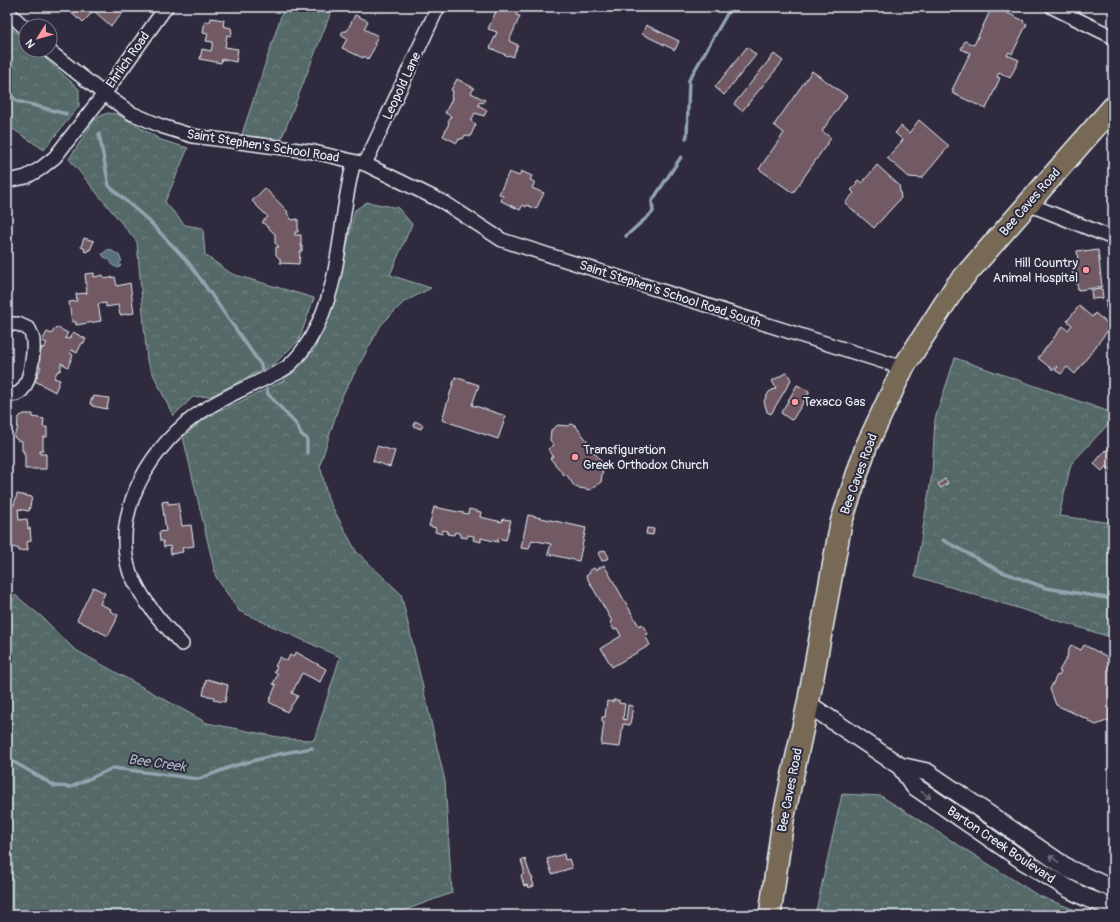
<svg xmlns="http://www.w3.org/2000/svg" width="1120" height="922" font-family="Pangolin,sans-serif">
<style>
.forest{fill:url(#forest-crowns);stroke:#9eaeb0}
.water{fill:#58707e;stroke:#92a4af}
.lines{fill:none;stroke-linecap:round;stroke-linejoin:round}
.stream{stroke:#92a4af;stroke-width:3.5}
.building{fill:#725a65;stroke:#e8f1f8}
.minor-casing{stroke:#e8f1f8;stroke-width:16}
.tertiary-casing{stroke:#e8f1f8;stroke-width:20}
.primary-casing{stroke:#e8f1f8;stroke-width:24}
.minor{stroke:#2f2a3d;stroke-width:13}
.tertiary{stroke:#2f2a3d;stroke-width:17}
.primary{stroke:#776954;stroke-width:21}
.oneway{stroke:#70707e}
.poi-dot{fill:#ff9aa2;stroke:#2f2a3d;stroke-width:1.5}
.labels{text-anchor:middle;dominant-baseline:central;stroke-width:4;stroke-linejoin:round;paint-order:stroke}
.street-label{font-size:13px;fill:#e8f1f8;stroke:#2f2a3d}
.poi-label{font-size:13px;fill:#e8f1f8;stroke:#2f2a3d;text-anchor:start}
.water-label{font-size:14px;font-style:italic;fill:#a7b7c1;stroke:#2f2a3d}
</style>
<defs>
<pattern id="forest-crowns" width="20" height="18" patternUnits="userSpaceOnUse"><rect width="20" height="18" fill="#546b67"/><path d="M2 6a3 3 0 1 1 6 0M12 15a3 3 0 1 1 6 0" fill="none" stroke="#6d817e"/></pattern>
</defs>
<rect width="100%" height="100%" fill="#2f2a3d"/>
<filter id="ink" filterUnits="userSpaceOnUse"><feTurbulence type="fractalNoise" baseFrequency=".025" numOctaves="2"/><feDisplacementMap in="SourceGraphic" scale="8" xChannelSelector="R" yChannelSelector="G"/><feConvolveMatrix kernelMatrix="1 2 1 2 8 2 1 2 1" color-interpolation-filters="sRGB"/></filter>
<g filter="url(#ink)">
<!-- forest -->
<g class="forest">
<path d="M284 7H333L281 140 241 137Z"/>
<path d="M7 24 26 41V50H36L79 89V106L44 150 7 125Z"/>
<path d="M107 113 117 114 161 140 188 148 165 202 185 225 203 228 205 255 232 274 314 298 299 340 275 363 211 396 193 397 173 416 147 361 137 242 69 159 95 119Z"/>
<path d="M367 202 398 208 412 224 390 275 431 288 404 302 381 325 342 396 320 465 328 499 356 551 401 594 445 781 452 893 391 915H7V619L15 595 42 617 74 649 207 723 288 739 314 740 340 657 239 611 216 577 183 437 206 418 283 381 315 349 337 289 355 210Z"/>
<path d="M955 358 1113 413V419L1071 464 1059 516 1113 523V638L915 576 932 473 935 419Z"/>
<path d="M842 794 881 796 1039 896 1083 913V915H815Z"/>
</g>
<!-- water -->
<path class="water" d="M109 249 119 255 122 261 119 263 121 266 118 268 112 265 110 260 104 257 102 254Z"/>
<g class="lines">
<!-- stream -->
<g class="stream">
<path d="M7 92 17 101 66 114"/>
<path d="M99 134 109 186 149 221 189 263 261 365 262 370"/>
<path d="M686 138 687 136 689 80 731 7"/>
<path d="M626 236 653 212 652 201 681 157"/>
<path d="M267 389 268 394 297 425 301 434 307 439V453"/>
<path d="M943 540 1000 571 1046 588 1113 599"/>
<path d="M7 758 55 786 71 787 113 768 199 779 233 766 279 754 312 748"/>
</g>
</g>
<!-- building -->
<g class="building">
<path d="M57 7H117L123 13 111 26 94 11 83 22 79 18 78 19 65 7 62 11Z"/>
<path d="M498 7 504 9 505 7H520L516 15 520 16 509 41 518 45 513 57 509 55 508 56 490 48 497 32 488 29Z"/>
<path d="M992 7H995L1024 21 1023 22 1027 24 1012 54 1009 52 1007 55 1019 60 1010 78 999 72 997 77 1000 78 986 109 952 93 954 90H952L970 53 961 49 965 41 974 45Z"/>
<path d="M355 15 368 21 364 29 378 36 374 44 376 45 368 59 364 56 363 58 342 48 347 39 342 36 341 34 343 31H347Z"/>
<path d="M211 18 224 20 223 26 231 28 232 34 230 36 227 35 225 47 238 49 236 62 222 59 221 63 200 59 202 49 211 51 213 42 206 41 208 34 203 33 205 21 210 22Z"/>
<path d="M646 25 679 41 675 50 642 34Z"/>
<path d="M747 47 756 55 724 95 715 87Z"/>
<path d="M774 54 783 61 742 111 734 104Z"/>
<path d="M812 71 847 96 822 131 831 138 793 193 759 169 784 133 774 125Z"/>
<path d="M457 79 474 88 471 93 485 100 483 103 480 102 478 105 487 110 484 116 475 113 471 121 476 124 470 137 465 135 463 139 461 138 460 140 459 139 457 143 443 136 449 123 448 122 451 116 445 113 451 101 452 97 451 96 453 91 451 90Z"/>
<path d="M919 120 949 146 922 178 909 177 887 158 903 140 895 133 901 126 909 133Z"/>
<path d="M877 165 899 185 901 198 874 228 845 203 854 193 851 190 857 184 856 182 858 180 862 183Z"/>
<path d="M521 171 532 176 530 180 535 182 532 188 544 193 536 209 527 205 526 207 523 205 520 210 501 201 503 196 499 194 509 172 519 176Z"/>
<path d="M265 188 288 212 287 213 292 220 298 219V232H295V235H301V246H302V251H300L299 264 280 263V259L276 255V247H279L275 243V234L262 222 268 217 252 201Z"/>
<path d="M84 238 94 241 90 250H88L87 252 84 251 85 249 81 247Z"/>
<path d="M1084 250V252L1098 250 1102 287 1078 290 1076 278H1073L1072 267 1076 266 1075 260 1078 259 1077 251Z"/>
<path d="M94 273V277L103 275 104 279 115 277 117 286 130 283 134 313 120 315 118 305 106 307V303L98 304 101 321 76 325V322H72L69 302 77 301 76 294 87 293 85 274Z"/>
<path d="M1102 289 1103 298 1092 299 1091 290Z"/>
<path d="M1106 300H1112V307L1106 308Z"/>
<path d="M1079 306 1092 317 1095 313 1111 326 1075 374 1067 367 1061 374 1055 370 1058 367 1057 366 1053 370 1038 358 1063 326 1068 330 1072 325 1067 321Z"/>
<path d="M56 327 68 333 65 338 69 339 73 332 86 339 84 343H82L77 353 71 350 70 353 73 355 68 367 61 363V370L57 372 54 378 60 380 55 392 35 381 41 367 34 363 37 349 41 351 42 347 44 348 47 343 42 341 47 332 52 334V333Z"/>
<path d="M787 372 791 380 771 414 767 412 764 401 769 392 776 388 772 381Z"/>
<path d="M455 377 479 385 472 405 506 416 498 439 442 420Z"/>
<path d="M797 385 809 391V393L793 419 791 420 781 413Z"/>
<path d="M93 396 109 398 107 409 92 406V404H90L91 399H93Z"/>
<path d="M24 414H33V417L44 419 43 427H47V437H43V450H40V454H46V469H25V455H24V451H22V441L17 440 14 437 15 433 17 431 18 419 20 416Z"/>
<path d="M415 421 423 425 421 429 413 426Z"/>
<path d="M570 424 575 425 595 451 594 452 604 465 602 466 603 468 601 482 590 490 575 487 566 474 564 475 550 458 553 456 548 449 554 445 550 440 551 430 558 425 568 426Z"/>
<path d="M1113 444V472L1106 466 1102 471 1094 464 1105 450 1106 451Z"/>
<path d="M377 446 395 451 390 467 373 461Z"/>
<path d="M945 479 948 483 941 488 938 484Z"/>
<path d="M17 494 32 497 29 511 18 509 19 520 27 519 28 529 30 528 31 541 27 542 28 550 19 551V549L13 547 12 546H7V506L14 505Z"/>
<path d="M168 501V504L178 503 182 526 191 525 194 546 182 548 183 552 171 554 170 546 164 547 163 541H160L159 532 166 531 162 502Z"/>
<path d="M434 507 468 514 469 509 481 512 480 517 502 522 503 519 511 520 506 540 498 538V542L481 538V542L473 540 474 536 468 535 467 538 461 537V534L455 532 454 535 447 534 448 531 443 530 442 534 435 532 436 528 429 526Z"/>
<path d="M528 515 586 528 579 561 548 554 551 544 532 540 529 549 521 548Z"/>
<path d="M647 528 654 529 653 535 646 534Z"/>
<path d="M605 550 609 558 602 561 598 553Z"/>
<path d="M604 565 639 626 642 624 648 634 645 635 650 645 612 667 601 648 621 636 617 628 614 630 610 622 612 621 586 576 590 573 589 571 594 568 596 570Z"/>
<path d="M93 587 105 593 100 604 111 609 110 611 118 615 116 620V621L108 636 77 620Z"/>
<path d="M1071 645 1081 650 1084 645 1110 658 1113 657V717L1112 716 1109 720 1096 725 1090 722 1089 720 1056 705 1050 689 1057 675 1059 676 1061 672 1059 671 1068 655 1067 654Z"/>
<path d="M296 652 326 669 320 682 302 673 292 693 298 696 287 712 269 702 276 685 273 684 278 674 274 672 277 667 275 666 280 657 287 661 290 655 293 657Z"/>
<path d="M207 679 228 685 225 702 213 700 214 697 203 695 206 680Z"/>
<path d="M613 700H619V703L625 704 623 719 626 720 628 705 633 706 630 725 623 724 620 747 601 745 604 722H602V717H605L607 701 613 702Z"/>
<path d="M564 854 565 860 569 859 572 868 552 874 547 859Z"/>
<path d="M525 859 531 877H532L533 879H532L534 886 528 888 527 885 524 886 521 875 524 874V870L521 860Z"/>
</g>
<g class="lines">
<!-- minor casing -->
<g class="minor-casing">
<g id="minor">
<path d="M1052 7 1113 37"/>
<path d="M7 11 26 29"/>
<path d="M48 50 104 94 131 113 161 126 193 136 314 152 365 164 445 203 502 240 903 368"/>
<path d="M365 164 438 7"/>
<path d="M7 181 26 177 40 169 55 157 104 94 166 7"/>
<path d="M1028 204 1113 238"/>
<path d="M7 324H18L29 329C31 333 33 337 33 341 34 353 30 391 16 394 14 395 10 394 7 393"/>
<path d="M182 644C164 625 149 609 137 586 135 582 132 577 130 573 110 511 153 442 204 410 230 393 259 383 286 368 296 360 302 352 309 341 344 283 337 223 354 162"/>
</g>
</g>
<!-- tertiary casing -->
<g class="tertiary-casing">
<g id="tertiary">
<path d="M808 704 900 766 914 786 1022 860 1069 889 1087 898 1113 908"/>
<path d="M900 766 927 772 1069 869 1113 889"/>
</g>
</g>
<!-- primary casing -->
<g class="primary-casing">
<path id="primary" d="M770 915 783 820 808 704 841 523 866 447 903 368 956 286 1113 107"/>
</g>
<!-- minor -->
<use href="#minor" class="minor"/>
<!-- tertiary -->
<use href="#tertiary" class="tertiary"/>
<!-- primary -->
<use href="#primary" class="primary"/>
</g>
<!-- one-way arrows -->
<defs><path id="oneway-shaft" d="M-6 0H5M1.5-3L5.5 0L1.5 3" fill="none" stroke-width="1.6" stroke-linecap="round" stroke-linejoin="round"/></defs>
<g class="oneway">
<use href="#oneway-shaft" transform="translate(926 795) rotate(35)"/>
<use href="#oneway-shaft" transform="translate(1054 859) rotate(-146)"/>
</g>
</g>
<!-- markers -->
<g class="poi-dot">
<circle cx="1086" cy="270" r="4"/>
<circle cx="795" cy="402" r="4"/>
<circle cx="575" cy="457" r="4"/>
</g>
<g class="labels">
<!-- street labels -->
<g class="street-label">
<text transform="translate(128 60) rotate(-55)">Ehrlich Road</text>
<text transform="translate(402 86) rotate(-65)">Leopold Lane</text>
<text transform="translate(263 146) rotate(9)">Saint Stephen's School Road</text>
<text transform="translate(1030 202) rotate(-49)">Bee Caves Road</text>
<text transform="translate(670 294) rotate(18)">Saint Stephen's School Road South</text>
<text transform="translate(859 474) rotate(-70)">Bee Caves Road</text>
<text transform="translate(790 790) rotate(-79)">Bee Caves Road</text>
<text transform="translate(1001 845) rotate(34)">Barton Creek Boulevard</text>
</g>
<!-- poi labels -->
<g class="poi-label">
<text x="1078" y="263" text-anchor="end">Hill Country<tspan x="1078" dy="15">Animal Hospital</tspan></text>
<text x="803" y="402">Texaco Gas</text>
<text x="583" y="450">Transfiguration<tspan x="583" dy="15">Greek Orthodox Church</tspan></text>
</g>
<!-- water labels -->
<g class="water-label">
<text transform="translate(157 763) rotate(8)">Bee Creek</text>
</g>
</g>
<!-- margin -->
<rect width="1120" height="922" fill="none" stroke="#2f2a3d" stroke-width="24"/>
<rect x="12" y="12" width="1096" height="898" fill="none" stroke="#e8f1f8" stroke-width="1.5" filter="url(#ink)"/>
<!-- north arrow -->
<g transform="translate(38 38) rotate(233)"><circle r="19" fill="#2f2a3d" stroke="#797a88"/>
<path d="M0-3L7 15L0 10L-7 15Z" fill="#ff9aa2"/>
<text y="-6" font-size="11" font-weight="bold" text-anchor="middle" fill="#e8f1f8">N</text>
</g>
</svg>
